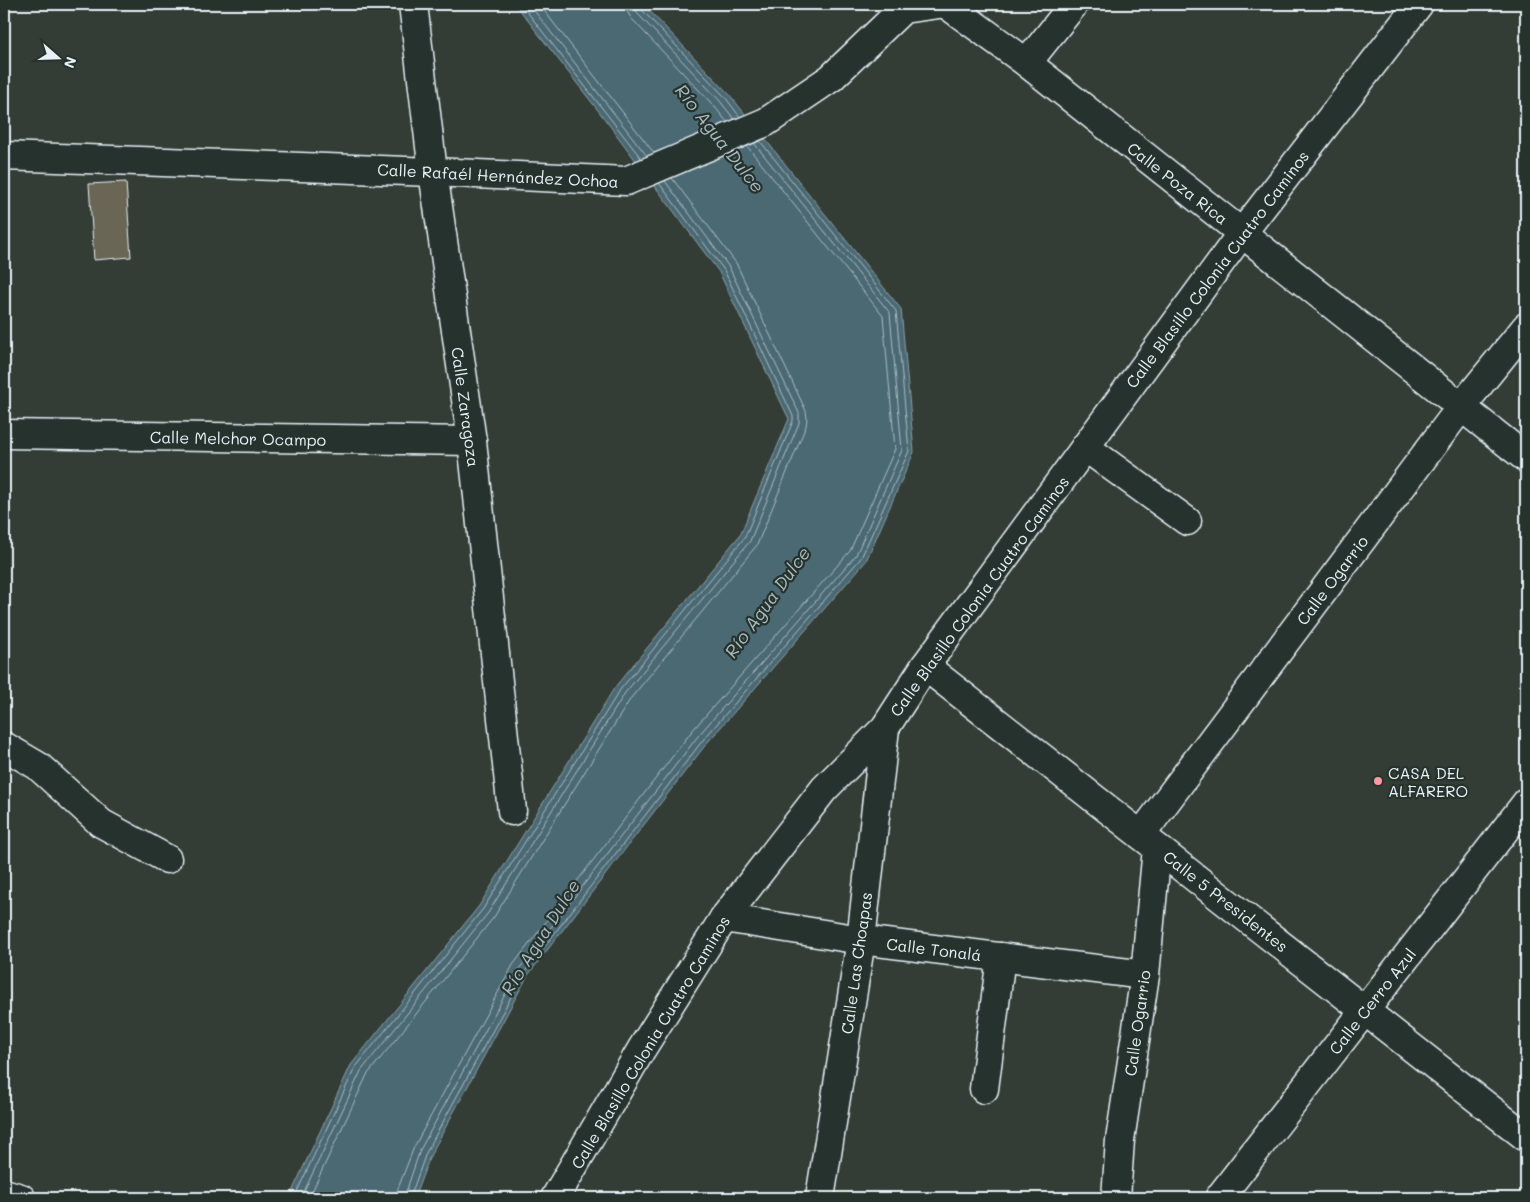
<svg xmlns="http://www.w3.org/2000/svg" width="1530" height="1202" font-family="Mali,sans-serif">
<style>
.water{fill:#4c6973;stroke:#8a9fa8}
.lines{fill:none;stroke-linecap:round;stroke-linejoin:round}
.shore{stroke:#aabbc3;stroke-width:1}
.building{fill:#6b6654;stroke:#e8f1f8}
.minor-casing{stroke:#e8f1f8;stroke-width:31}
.minor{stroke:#26332d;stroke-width:28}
.poi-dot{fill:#ff9aa2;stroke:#26332d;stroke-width:2}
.labels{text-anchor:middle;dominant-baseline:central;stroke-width:4.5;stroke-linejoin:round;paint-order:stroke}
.street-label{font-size:16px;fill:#e8f1f8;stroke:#26332d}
.poi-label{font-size:16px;fill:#e8f1f8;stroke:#26332d;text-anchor:start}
.water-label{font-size:18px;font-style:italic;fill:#aabbc3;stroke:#26332d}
</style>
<rect width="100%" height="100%" fill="#343d35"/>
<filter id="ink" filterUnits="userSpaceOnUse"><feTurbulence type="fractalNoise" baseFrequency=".02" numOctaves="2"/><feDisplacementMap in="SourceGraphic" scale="10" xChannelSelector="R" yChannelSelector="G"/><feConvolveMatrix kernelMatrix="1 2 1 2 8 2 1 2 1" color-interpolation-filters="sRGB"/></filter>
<g filter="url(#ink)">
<!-- water -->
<path class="water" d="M515 4H643L729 94 901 309 914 452 866 561 707 743 528 975 430 1156 414 1198H289L351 1065 479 906 615 687 740 535 789 419 719 272 604 118Z"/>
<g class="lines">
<!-- shore -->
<g class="shore">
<path d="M521 4 641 158"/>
<path d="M529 4 647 156"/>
<path d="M539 4 654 153"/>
<path d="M626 4 627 11 631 18 714 106 727 122"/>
<path d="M634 4 637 13 720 101 734 119"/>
<path d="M640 4 641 9 725 97 740 117"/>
<path d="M294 1198 355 1068 483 909 620 690 745 537 793 421V416L724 270 659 183"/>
<path d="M301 1198 361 1071 488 913 625 693 750 541 799 423V413L729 267 665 181"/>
<path d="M309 1198 367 1075 494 917 631 698 757 545 806 426 807 418 806 411 736 263 672 178"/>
<path d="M396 1198 397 1191 414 1147 513 965 692 731 850 551 895 449 883 316 747 146"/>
<path d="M404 1198 420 1150 519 969 698 736 856 555 902 450 890 313 754 143"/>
<path d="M410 1198 426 1153 524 973 703 740 861 558 909 451 896 311 760 141"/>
</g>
</g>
<!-- building -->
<path class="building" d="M126 182 131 257 94 260 89 184Z"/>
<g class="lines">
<!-- minor casing -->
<g class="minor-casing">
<g id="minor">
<path d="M413 4 433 172 472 441 512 811"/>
<path d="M946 4 1027 63 1526 458"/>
<path d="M1027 63 1074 4"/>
<path d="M4 156 433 172 626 181 766 122 831 78 903 9 939 4"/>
<path d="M4 434 472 441"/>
<path d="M1085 447 1187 521"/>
<path d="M925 666 1526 1137"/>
<path d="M4 746 38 766 101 823 167 859"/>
<path d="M1141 835 1461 407 1526 327"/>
<path d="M724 918 861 940 1145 975"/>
<path d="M984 1089 1001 957"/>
<path d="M4 1193 21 1198"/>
<path d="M555 1198 641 1050 724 918 824 789 885 728 925 666 1242 233 1419 4"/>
<path d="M820 1198 861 940 885 728"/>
<path d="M1116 1198 1120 1140 1145 975 1157 848"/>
<path d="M1219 1198 1526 803"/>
</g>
</g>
<!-- minor -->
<use href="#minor" class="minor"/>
</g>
</g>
<!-- markers -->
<circle class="poi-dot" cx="1378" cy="781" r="5"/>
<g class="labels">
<!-- street labels -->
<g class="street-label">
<text transform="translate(498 175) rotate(3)">Calle Rafaél Hernández Ochoa</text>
<text transform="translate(1178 183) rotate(38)">Calle Poza Rica</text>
<text transform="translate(1217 269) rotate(-53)">Calle Blasillo Colonia Cuatro Caminos</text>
<text transform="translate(466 407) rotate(82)">Calle Zaragoza</text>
<text transform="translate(238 438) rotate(1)">Calle Melchor Ocampo</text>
<text transform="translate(1332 580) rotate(-53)">Calle Ogarrio</text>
<text transform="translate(979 596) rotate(-54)">Calle Blasillo Colonia Cuatro Caminos</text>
<text transform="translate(1226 901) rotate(38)">Calle 5 Presidentes</text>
<text transform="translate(934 949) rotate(7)">Calle Tonalá</text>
<text transform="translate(856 963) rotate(-82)">Calle Las Choapas</text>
<text transform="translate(1372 1001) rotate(-52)">Calle Cerro Azul</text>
<text transform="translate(1137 1023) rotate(-82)">Calle Ogarrio</text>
<text transform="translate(650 1042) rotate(-59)">Calle Blasillo Colonia Cuatro Caminos</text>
</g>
<!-- poi labels -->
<g class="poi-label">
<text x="1388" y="772">CASA DEL<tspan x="1388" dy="18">ALFARERO</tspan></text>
</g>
<!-- water labels -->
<g class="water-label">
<text transform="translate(720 138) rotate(52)">Río Agua Dulce</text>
<text transform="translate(767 602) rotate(-54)">Río Agua Dulce</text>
<text transform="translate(540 937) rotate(-58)">Río Agua Dulce</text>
</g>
</g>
<!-- margin -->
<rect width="1530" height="1202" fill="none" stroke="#26332d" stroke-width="20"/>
<rect x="10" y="10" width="1510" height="1182" fill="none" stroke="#e8f1f8" stroke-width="2" filter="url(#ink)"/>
<!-- north arrow -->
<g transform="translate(58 58) rotate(110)" stroke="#26332d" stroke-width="4" paint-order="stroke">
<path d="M0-4L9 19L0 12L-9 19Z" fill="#e8f1f8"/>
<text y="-8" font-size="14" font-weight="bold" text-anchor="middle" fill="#e8f1f8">N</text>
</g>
</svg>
